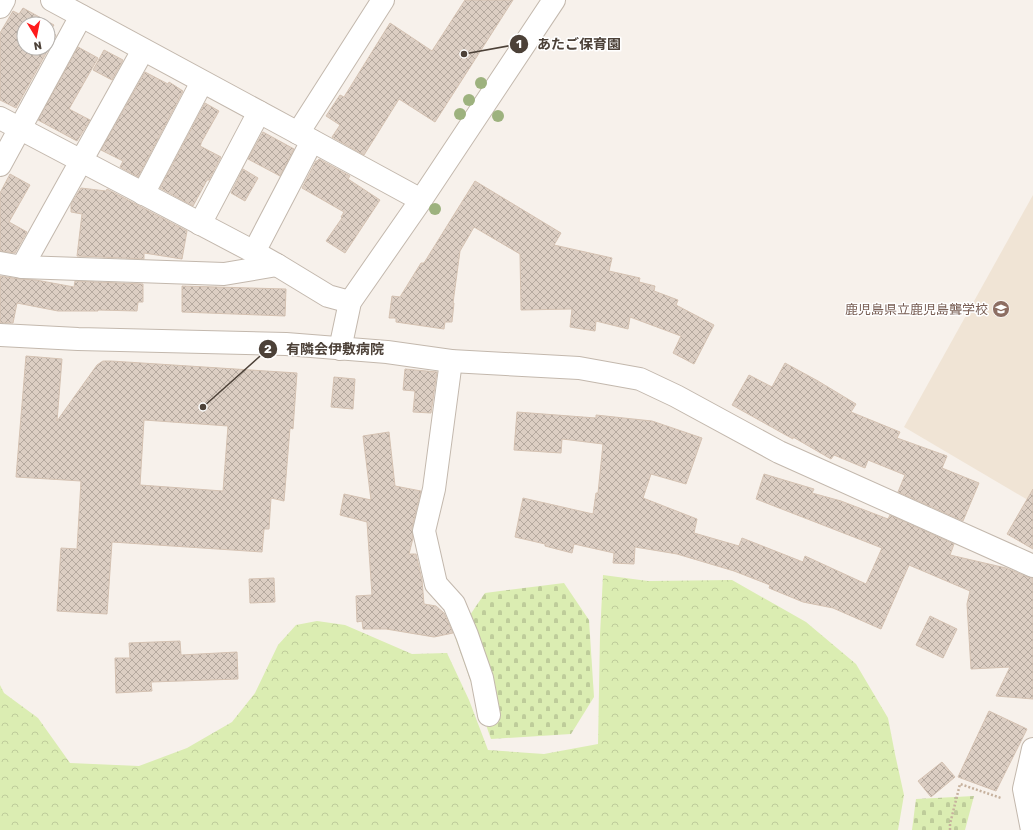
<svg xmlns="http://www.w3.org/2000/svg" width="1033" height="830" font-family="Rubik,'Noto Sans JP',sans-serif">
<style>
.education{fill:#f0e4d5}
.forest{fill:url(#forest-crowns)}
.cemetery{fill:url(#cemetery-stones)}
.building{fill:url(#building-cross-hatch);stroke:#d5c2b2;fill-rule:evenodd}
.lines{fill:none;stroke-linecap:round;stroke-linejoin:round}
.minor-casing{stroke:#c3b8ad;stroke-width:24}
.path{stroke:#c6b19d;stroke-width:2.5;stroke-dasharray:2 2;stroke-linecap:butt}
.minor{stroke:#fff;stroke-width:22}
.tree{fill:#9db27e}
.labels{text-anchor:middle;dominant-baseline:central;stroke-width:3;stroke-linejoin:round;paint-order:stroke}
.education-label{font-size:13px;fill:#785e54;stroke:#fff;text-anchor:end}
.leader{fill:none;stroke:#4c4138;stroke-width:1.5}
.callout-dot{fill:#4c4138;stroke:#fff;stroke-width:1.5}
.mark-label{font-size:12px;text-anchor:middle;font-weight:bold;fill:#fff}
.callout-label{font-size:14px;text-anchor:middle;font-weight:bold;fill:#4c4138;stroke:#fff;stroke-width:3;stroke-linejoin:round;paint-order:stroke}
</style>
<defs>
<pattern id="forest-crowns" width="20" height="18" patternUnits="userSpaceOnUse"><rect width="20" height="18" fill="#dbedb2"/><path d="M2 6a3 3 0 1 1 6 0M12 15a3 3 0 1 1 6 0" fill="none" stroke="#becc9a"/></pattern>
<pattern id="cemetery-stones" width="16" height="16" patternUnits="userSpaceOnUse"><rect width="16" height="16" fill="#dbedb2"/><path d="M2 7V4a2 2 0 0 1 4 0v3zM10 15v-3a2 2 0 0 1 4 0v3z" fill="#becc9a"/></pattern>
<pattern id="building-cross-hatch" width="8" height="8" patternUnits="userSpaceOnUse"><rect width="8" height="8" fill="#dccec3"/><path d="M0 0l8 8M0 8l8-8" fill="none" stroke="#b5a99f"/></pattern>
</defs>
<rect width="100%" height="100%" fill="#f7f1eb"/>
<!-- education -->
<path class="education" d="M1033 195V503L904 427Z"/>
<!-- forest -->
<path class="forest" d="M603 575 648 581 732 580 806 622 856 664 888 718 895 754 904 795 898 830H0V685L4 693 38 718 70 763 139 766 187 748 232 722 255 693 278 645 296 625 317 621 345 625 412 654 447 653 469 700 488 750 544 754 598 744 600 635Z"/>
<!-- cemetery -->
<g class="cemetery">
<path d="M564 583 589 620 594 697 571 734 491 739 455 637 485 593Z"/>
<path d="M974 796 965 830H912L916 799Z"/>
</g>
<!-- building -->
<g class="building">
<path d="M465 0H513L435 122 399 99 364 155 332 137 340 125 326 116 340 95 344 97 390 23 432 51Z"/>
<path d="M23 8 54 25 50 31 56 35 16 108 0 100V33L13 11 19 14ZM24 24H48V48H24Z"/>
<path d="M78 47 98 58 69 109 90 120 77 141 38 120Z"/>
<path d="M104 50 123 60 112 80 93 70Z"/>
<path d="M145 72 168 84 169 82 183 91 138 177 120 167 123 161 101 150Z"/>
<path d="M205 103 219 111 201 143V144L200 146 221 157 209 180H207L193 206 160 188Z"/>
<path d="M263 132 294 149 280 176 248 159Z"/>
<path d="M319 159 350 176 348 179 380 200 345 253 326 241 342 218 341 217 344 212 302 188 316 161H317Z"/>
<path d="M243 169 258 178 245 201 231 193Z"/>
<path d="M10 174 30 185 9 222 27 232 15 253 0 251V193Z"/>
<path d="M475 181 561 233 554 245 612 258 609 271 640 278 639 282 655 286 654 291 678 300 676 305 714 325 694 364 673 353 681 336 630 317 628 329 596 321 595 331 570 327 572 309 521 310 520 254 474 227 460 251 453 303H454L452 322H445L444 329 396 322V318H389L392 296 400 297 421 263H424Z"/>
<path d="M81 188 106 191 107 189 187 231 182 259 144 253V259L77 256 82 214 71 212V204Z"/>
<path d="M0 276 20 279 36 280 74 287 75 281 143 284V302H138L137 311 98 310V311H58L17 303 13 323H0Z"/>
<path d="M182 286 286 289 285 316 182 312Z"/>
<path d="M26 356 62 359 57 421 97 365 103 361H111L297 373 293 429 290 428 284 501 271 498 269 529H264L262 552 112 542 107 614 57 611 61 548 77 549 81 481 16 477ZM144 420 228 426 223 491 140 485Z"/>
<path d="M785 363 818 381 856 404 851 412 900 432 897 438 947 456 942 468 979 483 963 521 898 492 905 475 868 460 865 468 834 455 831 459 793 437V439L732 405 749 375 772 387Z"/>
<path d="M405 369 437 372 431 413 413 412 415 391 403 390Z"/>
<path d="M334 377 355 379 353 409 331 407Z"/>
<path d="M517 412 596 418V415L652 421 702 438 686 484 651 474 643 498 697 519 694 533 739 546 742 538 803 562 805 556 866 584 882 548 756 499 764 474 814 489 812 493 841 501 888 519 890 515 954 544 950 555 1006 568 1028 577 1033 578V699L996 696 1010 667 971 669 967 604 970 591 909 565 881 629 833 608 803 602 769 588 770 585 734 571 677 554 635 547 634 564 613 563 614 553 574 544 572 553 545 546V544L515 537 523 498 593 514 596 493H598L603 444 562 439 561 453 514 450Z"/>
<path d="M389 432 395 486 421 491 412 528 413 538 409 554H416L422 580 424 604 436 606 444 613 453 633 434 637 386 629H363L362 621 357 622 356 596 372 595 367 522 340 515 344 494 371 500 363 436Z"/>
<path d="M1033 489V549L1007 534Z"/>
<path d="M274 578 275 602 250 603 249 579Z"/>
<path d="M930 616 957 629 943 658 916 645Z"/>
<path d="M180 641 181 655 237 652 238 679 151 682 152 691 116 693 115 658H130L129 643Z"/>
<path d="M989 711 1027 729 996 791 958 777Z"/>
<path d="M942 762 955 777 931 797 918 781Z"/>
</g>
<g class="lines">
<!-- minor casing -->
<g class="minor-casing">
<g id="minor">
<path d="M52 0 298 133 383 0"/>
<path d="M0 7 4 0"/>
<path d="M0 118 254 252 277 265 328 296 350 302"/>
<path d="M298 133 421 200"/>
<path d="M0 165 81 16"/>
<path d="M143 194 202 82"/>
<path d="M200 224 259 112"/>
<path d="M254 252 312 141"/>
<path d="M0 263 22 267 224 274 277 265"/>
<path d="M22 267 143 50"/>
<path d="M0 335 78 339 286 344 387 352 451 361 579 368 640 379 676 396 779 452 1033 566"/>
<path d="M340 349 350 302 421 200 554 0"/>
<path d="M451 361 434 489 424 531 436 584 454 604 467 635 482 678 489 715"/>
<path d="M1032 830 1024 789 1033 749"/>
</g>
</g>
<!-- path -->
<path class="path" d="M950 830V824L960 784 1001 798"/>
<!-- minor -->
<use href="#minor" class="minor"/>
</g>
<!-- trees -->
<g class="tree">
<circle cx="481" cy="83" r="6"/>
<circle cx="469" cy="100" r="6"/>
<circle cx="460" cy="114" r="6"/>
<circle cx="498" cy="116" r="6"/>
<circle cx="435" cy="209" r="6"/>
</g>
<!-- icons -->
<defs>
<g id="school-disc" transform="scale(0.9)"><circle r="9.5" fill="#8d6e63" stroke="#fff"/><path d="M0-5L7-2L0 1L-7-2ZM-4 1L0 2.5L4 1V4Q0 6-4 4Z" fill="#fff"/></g>
</defs>
<g fill-rule="evenodd">
<use href="#school-disc" x="1001" y="309"/>
</g>
<g class="labels">
<!-- education labels -->
<g class="education-label">
<text x="988" y="309">鹿児島県立鹿児島聾学校</text>
</g>
</g>
<!-- callouts -->
<path class="leader" d="M464 54L519 44M203 407L268 349"/>
<g class="callout-dot">
<circle cx="464" cy="54" r="4"/>
<circle cx="203" cy="407" r="4"/>
<circle cx="519" cy="44" r="10"/>
<circle cx="268" cy="349" r="10"/>
</g>
<g class="mark-label">
<text x="519" y="48">1</text>
<text x="268" y="353">2</text>
</g>
<g class="callout-label">
<text x="579" y="49">あたご保育園</text>
<text x="335" y="354">有隣会伊敷病院</text>
</g>
<!-- north arrow -->
<g transform="translate(36 36) rotate(170)"><circle r="19" fill="#ffffff" stroke="#b7b3af"/>
<path d="M0-3L7 15L0 10L-7 15Z" fill="#ff1a1b"/>
<text y="-6" font-size="11" font-weight="bold" text-anchor="middle" fill="#4c4138">N</text>
</g>
</svg>
